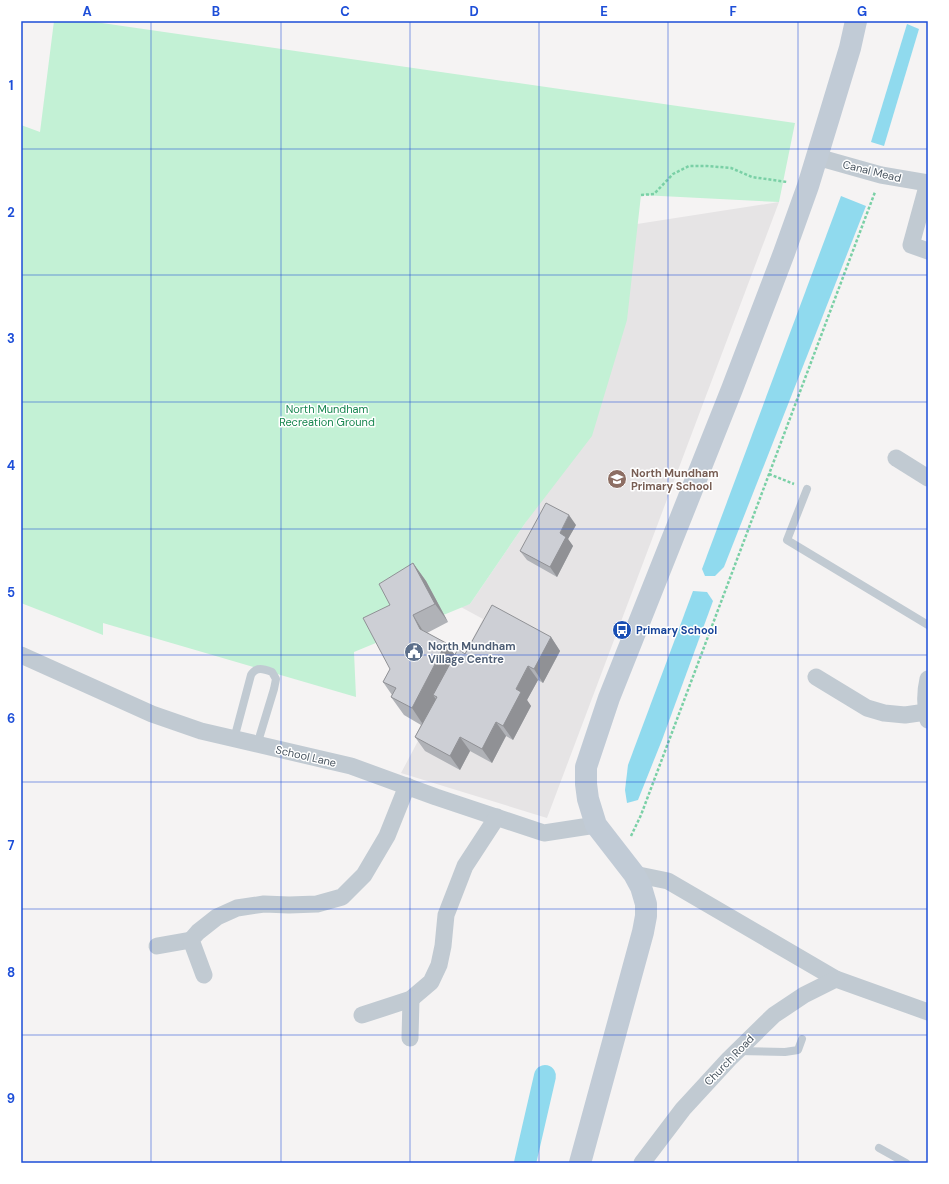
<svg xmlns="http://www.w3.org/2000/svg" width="949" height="1184" font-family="'DM Sans',sans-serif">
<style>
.education{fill:#e6e4e5}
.green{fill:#c3f1d5}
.water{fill:#90daee}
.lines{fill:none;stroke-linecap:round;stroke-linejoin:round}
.canal{stroke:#90daee;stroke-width:22}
.path{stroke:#7ad0a6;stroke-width:2.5;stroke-dasharray:3 2;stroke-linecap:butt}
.lane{stroke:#c1cad2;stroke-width:8}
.street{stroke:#c1cad2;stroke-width:17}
.secondary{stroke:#c1cbd6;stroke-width:22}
.wall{fill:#b0b2b7}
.shaded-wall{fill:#909195}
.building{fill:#cdcfd5;stroke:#909195}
.grid{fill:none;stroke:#1d4ed8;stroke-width:1;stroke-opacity:0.55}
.labels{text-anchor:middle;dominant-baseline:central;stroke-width:3;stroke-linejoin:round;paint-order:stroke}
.street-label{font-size:11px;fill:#4a5661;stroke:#fff}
.park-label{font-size:11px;fill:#17864f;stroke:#fff}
.education-label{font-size:11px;font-weight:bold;fill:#785e54;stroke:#fff;text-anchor:start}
.transit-label{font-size:11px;font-weight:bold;fill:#164399;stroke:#fff;text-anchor:start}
.service-label{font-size:11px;font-weight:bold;fill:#4e5e75;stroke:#fff;text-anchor:start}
.neatline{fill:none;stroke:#1d4ed8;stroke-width:1.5}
.grid-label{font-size:13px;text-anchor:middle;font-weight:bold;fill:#1d4ed8}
</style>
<rect width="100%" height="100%" fill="#f5f3f3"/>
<!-- education -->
<path class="education" d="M779 202 547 818 401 773 483 619 459 606 470 604 526 522 637 224Z"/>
<!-- green -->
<path class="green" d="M54 21H88L795 123 779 202 641 195 627 320 592 436 526 522 470 604 354 652 356 697 103 623V635L21 603V125L40 132Z"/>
<!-- water -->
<g class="water">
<path d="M907 24 919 29 884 146 871 142Z"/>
<path d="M841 196 866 206 724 567 715 576H705L702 569Z"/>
<path d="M693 591 707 592 713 601 662 740 638 800 627 803 625 790 628 765Z"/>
</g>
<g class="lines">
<!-- canal -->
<path class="canal" d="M525 1163 545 1076"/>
<!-- path -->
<g class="path">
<path d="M641 195 654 194 673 174 689 166H707L731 168 752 177 787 182"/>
<path d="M769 474 794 484"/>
<path d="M631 836 641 815 875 192"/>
</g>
<!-- lane -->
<g class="lane">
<path d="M807 489 787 540 928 625"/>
<path d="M234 739 251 675C256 666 264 669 272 672L276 679 274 689 257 745"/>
<path d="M738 1051 785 1052 798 1050 802 1039"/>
<path d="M879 1148 906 1163"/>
</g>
<!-- street -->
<g class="street">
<path d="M817 157 881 175 928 183 911 245 928 251"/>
<path d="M896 458 928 478"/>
<path d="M21 655 152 714 201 731 351 766 436 797 544 833 596 825"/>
<path d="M816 677 867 708 884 713 905 715 926 712"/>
<path d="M928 679C925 692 925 707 928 720"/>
<path d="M634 874 668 881 836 979 928 1012"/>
<path d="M157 946 191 940"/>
<path d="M204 975 191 940 198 932 217 917 237 908 264 904 289 905 317 904 342 897 364 875 387 836 407 786"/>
<path d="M362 1015 411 999 431 982 439 965 443 946 446 915 465 866 497 817"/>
<path d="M410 1038 411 999"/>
<path d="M642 1163 683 1109 729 1059 774 1015 804 995 836 979"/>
</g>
<!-- secondary -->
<path class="secondary" d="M580 1163 643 932 646 916V904L641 887 634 874 596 825 588 799 586 784V767L609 698 732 389 784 253 808 186 830 114 850 48 856 21"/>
</g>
<!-- wall -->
<g class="wall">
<path d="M576 525 568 539 573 546 557 577 527 560 520 551Z"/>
<path d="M413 563 426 581 448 622 427 633 446 643 455 655 465 654 551 637 560 651 543 683 538 680 527 700 531 706 513 740 506 736 492 763 470 751 460 770 425 751 415 737 421 725 404 715 391 697 392 695 383 682 390 669V605Z"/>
</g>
<!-- shaded-wall -->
<g class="shaded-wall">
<path d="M569 515 576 525 568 539 573 546 557 577 550 567 560 533Z"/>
<path d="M413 563 426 581 448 622 435 604Z"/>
<path d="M413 615 425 634 420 629Z"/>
<path d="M551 637 560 651 543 683 534 669Z"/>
<path d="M446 643 459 661 437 697 433 695 438 702 424 726 412 708Z"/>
<path d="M528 666 538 680 527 700 531 706 513 740 503 726 516 689Z"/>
<path d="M496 722 506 736 492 763 482 749Z"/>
<path d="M460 737 470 751 460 770 450 756Z"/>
</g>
<!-- building -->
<g class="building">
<path d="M546 503 569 515 560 533 566 537 550 567 520 551Z"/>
<path d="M413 563 435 604 413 615 420 629 446 643 412 708 391 697 396 688 383 682 390 669 363 618 390 605 379 584Z"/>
<path d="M492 605 551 637 534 669 528 666 516 689 521 692 503 726 496 722 482 749 460 737 450 756 415 737 437 697 433 695 458 649 465 654Z"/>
</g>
<!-- grid -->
<path class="grid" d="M151 21V1163M281 21V1163M410 21V1163M539 21V1163M668 21V1163M798 21V1163M21 149H928M21 275H928M21 402H928M21 529H928M21 655H928M21 782H928M21 909H928M21 1035H928"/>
<!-- icons -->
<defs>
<g id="school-disc" transform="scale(1)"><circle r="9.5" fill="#8d6e63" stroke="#fff"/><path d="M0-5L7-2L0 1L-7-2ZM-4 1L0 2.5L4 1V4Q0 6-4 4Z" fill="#fff"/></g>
<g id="bus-disc" transform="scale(1)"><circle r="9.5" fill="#1a4fb4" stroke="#fff"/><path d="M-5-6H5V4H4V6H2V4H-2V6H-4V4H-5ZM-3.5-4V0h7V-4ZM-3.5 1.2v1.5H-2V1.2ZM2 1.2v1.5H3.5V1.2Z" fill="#fff"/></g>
<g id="civic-disc" transform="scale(1)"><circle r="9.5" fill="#5c6f8a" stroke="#fff"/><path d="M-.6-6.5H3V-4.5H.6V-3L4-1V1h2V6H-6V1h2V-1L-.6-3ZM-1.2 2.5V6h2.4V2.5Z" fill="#fff"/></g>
</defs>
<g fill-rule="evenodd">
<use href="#school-disc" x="617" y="479"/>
<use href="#bus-disc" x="622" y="630"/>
<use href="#civic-disc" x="414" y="652"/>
</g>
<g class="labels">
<!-- street labels -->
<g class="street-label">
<text transform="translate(872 171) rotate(14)">Canal Mead</text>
<text transform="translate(306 756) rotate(13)">School Lane</text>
<text transform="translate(729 1060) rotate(-46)">Church Road</text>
</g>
<!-- park labels -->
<g class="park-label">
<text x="327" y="409">North Mundham<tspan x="327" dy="13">Recreation Ground</tspan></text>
</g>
<!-- education labels -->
<g class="education-label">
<text x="631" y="473">North Mundham<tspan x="631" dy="13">Primary School</tspan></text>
</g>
<!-- transit labels -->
<g class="transit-label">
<text x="636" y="630">Primary School</text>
</g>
<!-- service labels -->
<g class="service-label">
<text x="428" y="646">North Mundham<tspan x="428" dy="13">Village Centre</tspan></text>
</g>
</g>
<!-- border -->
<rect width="949" height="1184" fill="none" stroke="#ffffff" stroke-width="44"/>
<rect x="22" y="22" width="905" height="1140" class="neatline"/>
<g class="grid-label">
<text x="87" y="16">A</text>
<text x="216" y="16">B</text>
<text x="345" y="16">C</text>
<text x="474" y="16">D</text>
<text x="604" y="16">E</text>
<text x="733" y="16">F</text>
<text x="862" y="16">G</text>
<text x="11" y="90">1</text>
<text x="11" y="217">2</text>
<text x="11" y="343">3</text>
<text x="11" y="470">4</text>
<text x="11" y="597">5</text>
<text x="11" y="723">6</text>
<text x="11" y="850">7</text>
<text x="11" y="977">8</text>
<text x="11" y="1103">9</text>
</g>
</svg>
